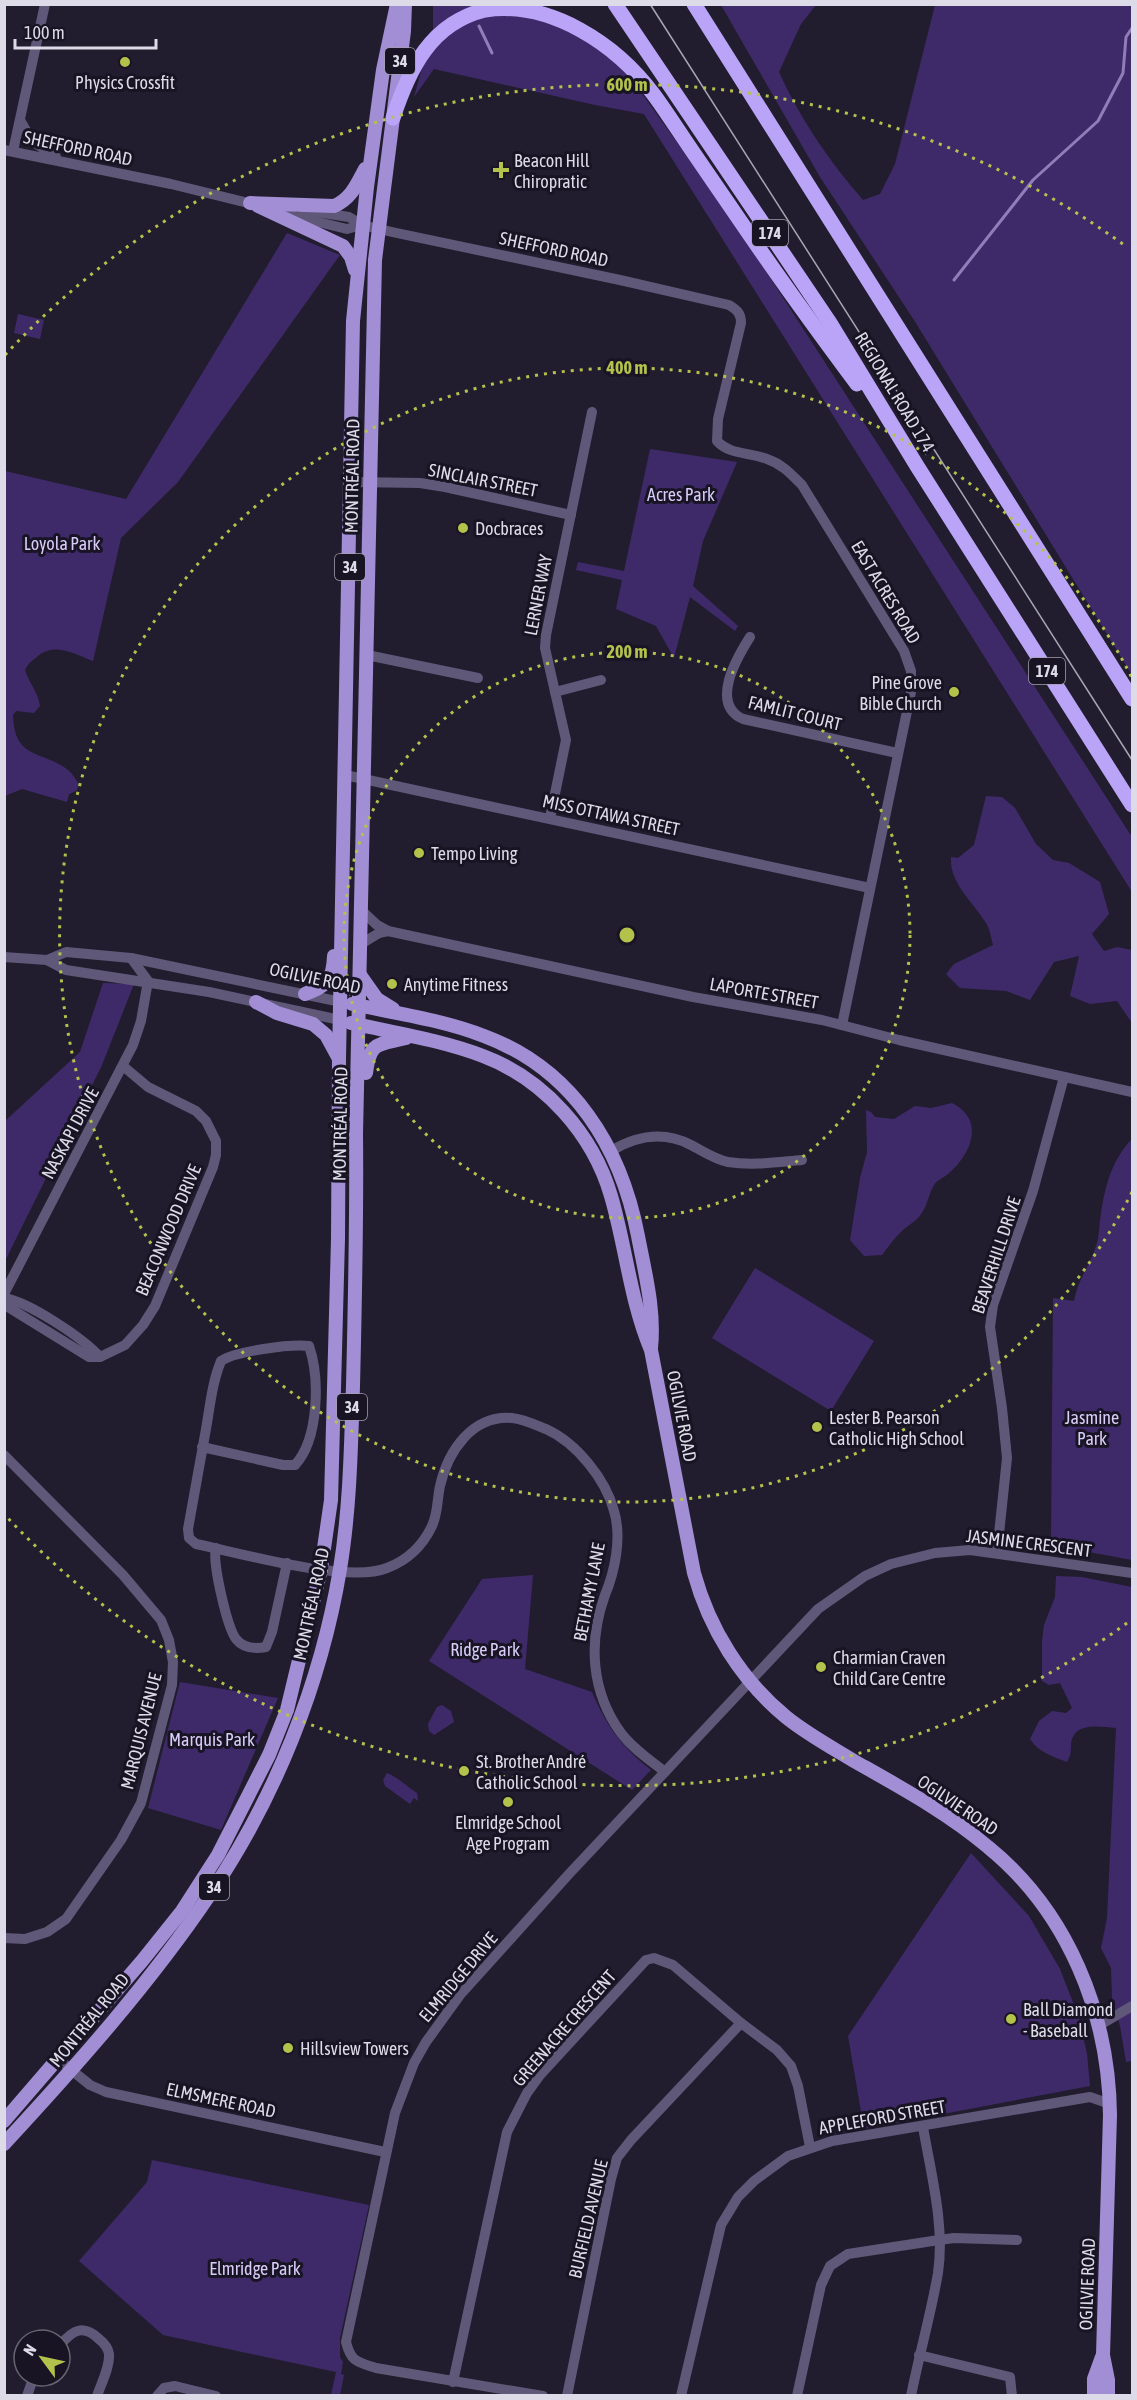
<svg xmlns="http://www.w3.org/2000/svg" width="1137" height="2400" font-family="'Asap Condensed',sans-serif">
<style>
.green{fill:#3f2a69}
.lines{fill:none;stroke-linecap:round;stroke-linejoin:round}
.stream{stroke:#8f7eb7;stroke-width:3}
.minor{stroke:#605879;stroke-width:10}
.major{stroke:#a18ed4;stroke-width:14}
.highway{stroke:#baa4f8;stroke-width:15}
.tram{stroke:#a9a6b4;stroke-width:1.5}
.ring{fill:none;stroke:#b3c24b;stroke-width:3;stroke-dasharray:3 6}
.poi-dot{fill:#b3c24b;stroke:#181424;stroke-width:2}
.labels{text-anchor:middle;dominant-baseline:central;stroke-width:6;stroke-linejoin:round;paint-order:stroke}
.shield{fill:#181424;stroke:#a29fac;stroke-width:1.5}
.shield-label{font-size:16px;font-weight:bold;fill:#dddbe7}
.poi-label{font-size:18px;fill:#dddbe7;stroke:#181424;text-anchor:start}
.street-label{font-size:18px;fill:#dddbe7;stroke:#181424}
.park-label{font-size:18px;fill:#d7cdf8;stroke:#181424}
.centre{fill:#b3c24b;stroke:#181424;stroke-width:3}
.ring-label{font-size:18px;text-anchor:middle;font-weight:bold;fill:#b3c24b;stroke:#181424;stroke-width:6;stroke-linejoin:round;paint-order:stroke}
</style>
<rect width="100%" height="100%" fill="#211d2e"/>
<!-- green -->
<g class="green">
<path d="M433 5H476L458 12 433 30Z"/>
<path d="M721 5H816L801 24 779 72C800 119 829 161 863 200L880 194 895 164 935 5H1132V675L914 320 820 177Z"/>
<path d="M497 12 559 21 620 66 638 88 706 183 769 276 1132 837V892L644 114 595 105 434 69 414 97 424 61 456 26Z"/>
<path d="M287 233 340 255 178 482 121 538 93 661C74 654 56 642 38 656 32 661 29 662 25 670 29 683 38 692 40 706L34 713 16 711 13 715C14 760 42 750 68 770 73 774 76 780 79 785L76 791 69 794 67 802 22 789 5 796V471L126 499Z"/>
<path d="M18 314 44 320 40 339 14 333Z"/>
<path d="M650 449 737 462 703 541 693 586 738 626 735 631 690 597 674 658 656 626 616 609 622 580 576 570 578 562 624 571Z"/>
<path d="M986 796 1002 797 1015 808 1036 844 1053 860 1069 863 1100 882 1109 914 1092 934 1104 951 1117 947 1132 950V1023L1117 1001 1090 1004 1070 996 1079 956 1054 962 1030 1000 1006 991 960 988 946 974 954 964 993 945C991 938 990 929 986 923 973 902 949 883 951 857L958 858 974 845Z"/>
<path d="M103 983 134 984 102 1065 5 1261V1121L80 1052Z"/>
<path d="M952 1103C986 1120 971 1155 948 1174 943 1178 937 1180 934 1185 929 1193 928 1203 923 1211 918 1220 910 1224 903 1230 895 1237 888 1247 882 1255L864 1256 850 1240 860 1178 867 1152 866 1110 871 1112 875 1117 894 1119 915 1106 931 1108Z"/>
<path d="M1132 1139V1560L1051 1545 1053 1298 1074 1301C1079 1277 1088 1269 1095 1249 1099 1240 1099 1229 1100 1221 1104 1190 1110 1162 1132 1139Z"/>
<path d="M755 1268 874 1341 831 1411 712 1338Z"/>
<path d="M533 1575 525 1669 592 1692C607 1727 621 1746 651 1770L632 1790 429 1661 482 1579Z"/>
<path d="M1056 1576 1082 1577 1132 1587V2061L1126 2062 1120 2026 1112 1998 1111 1968 1101 1948 1107 1918 1116 1728C1100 1727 1074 1721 1071 1744 1071 1752 1071 1755 1067 1762 1054 1757 1038 1752 1030 1739L1039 1721 1052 1711 1066 1713 1072 1708 1060 1683 1049 1685 1042 1681V1641L1044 1625 1055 1597Z"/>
<path d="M180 1682 278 1698 221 1830 148 1808Z"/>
<path d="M442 1705 451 1711 454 1722 434 1735 429 1731 428 1724 437 1707Z"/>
<path d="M387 1773C399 1778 406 1786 417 1793L418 1801 414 1798 410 1804 385 1786 383 1780Z"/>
<path d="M971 1853 1029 1916 1060 1969 1079 2018 1087 2054 1090 2086 864 2129 848 2036Z"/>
<path d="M152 2160 369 2205 340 2338V2357L343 2362 341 2374 344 2375 340 2395H331L336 2372 163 2335 79 2261 147 2182Z"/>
</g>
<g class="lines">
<!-- stream -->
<g class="stream">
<path d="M479 26 492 53"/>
<path d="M954 280 1033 180 1098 121 1123 73 1126 37 1132 28"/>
</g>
<!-- minor -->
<g class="minor">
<path d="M20 120 32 141 56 157"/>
<path d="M4 150 171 184 256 205"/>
<path d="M13 151 45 4"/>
<path d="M303 210 349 217 362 225 392 232 620 280 729 305C737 310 741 313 741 323L718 419 717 441C730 455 749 452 767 459 782 464 791 474 802 485L904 651 911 671V692L842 1025"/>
<path d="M285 214 347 229 362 225"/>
<path d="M352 482 420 483 445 487 571 515"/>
<path d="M750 637C736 659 710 704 743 719L897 753"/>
<path d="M367 655 478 678"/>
<path d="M555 692 601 680"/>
<path d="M345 775 870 888"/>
<path d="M550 818 566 740 545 648 546 635 592 412"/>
<path d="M361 910 377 925 388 931 693 997 822 1020 899 1040 1132 1092"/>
<path d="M361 944 379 933 388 931"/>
<path d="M4 957 47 960 66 970 209 992 340 1020"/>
<path d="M47 960 66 952 131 958 341 1002"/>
<path d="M611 1151C636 1136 664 1131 691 1145 703 1151 714 1159 728 1162 753 1166 778 1162 802 1160"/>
<path d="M4 1294 133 1045 141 1021 148 981 131 958"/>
<path d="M4 1298C29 1302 83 1338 100 1357"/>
<path d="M4 1302 8 1307 89 1357H100L125 1345 143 1325 155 1306 213 1167 216 1155V1141L206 1121 196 1111 148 1087 123 1066"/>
<path d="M202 1447 283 1465H295C319 1439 320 1378 309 1346 290 1344 236 1351 221 1361 212 1383 210 1406 206 1429 200 1462 194 1496 188 1529L189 1538 196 1544C240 1553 348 1584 387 1568 408 1560 422 1547 432 1526 438 1513 437 1500 440 1486 448 1451 472 1415 512 1418 523 1419 536 1425 546 1429 577 1443 606 1480 614 1511 622 1537 615 1571 605 1595 588 1642 591 1692 621 1733 633 1749 650 1760 665 1772"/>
<path d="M4 1455 123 1575 161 1620 169 1640 173 1662 172 1685 141 1803 121 1840 66 1919 47 1932 25 1939 4 1938"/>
<path d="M216 1548C212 1562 227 1627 236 1639 243 1648 255 1649 266 1647L272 1632 287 1563"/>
<path d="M997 1553 1007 1458 1002 1408 990 1327 993 1305 1033 1191 1064 1077"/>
<path d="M1100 2025 1132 2006"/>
<path d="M59 2060 90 2085 106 2092 385 2152"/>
<path d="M60 2345C73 2330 83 2324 99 2339 104 2343 108 2347 109 2354 110 2367 101 2384 97 2396"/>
<path d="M919 2355 1010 2377 1012 2396"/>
<path d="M453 2382 507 2132 527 2093 540 2075 646 1960 654 1958 673 1965 741 2023 777 2050 791 2066 798 2086 810 2147"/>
<path d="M27 2396 34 2376"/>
<path d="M157 2396 164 2388 175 2386 216 2396"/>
<path d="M543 2396 376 2368C357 2362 351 2362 346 2342L395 2113 414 2063 426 2042 460 1995 569 1874 818 1609 865 1576 891 1564 935 1553 970 1550 1132 1573"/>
<path d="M567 2396 611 2179 617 2158 631 2140 741 2023"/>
<path d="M681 2396 721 2225 738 2197 754 2181 788 2156 832 2141 1090 2097 1110 2104"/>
<path d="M797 2396 821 2285 830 2266 848 2254 939 2240 954 2238 1017 2240"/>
<path d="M911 2396C919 2355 931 2314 938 2273 945 2225 931 2174 923 2127"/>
</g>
<!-- major -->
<g class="major">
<path d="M250 203 334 206C351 199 357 184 365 169"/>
<path d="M258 206 343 246 351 257 355 270"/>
<path d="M360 975 377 999 393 1009"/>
<path d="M305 994C327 985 333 981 334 956"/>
<path d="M256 1002 277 1013 313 1024 326 1035 338 1057"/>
<path d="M352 1004C395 1013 443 1020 484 1036 573 1069 621 1147 638 1236 645 1273 655 1310 651 1348"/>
<path d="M351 1023C395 1033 441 1040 483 1056 544 1079 593 1134 611 1196 626 1247 630 1300 651 1350L694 1573C709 1628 741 1680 786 1717 807 1734 831 1747 854 1761 900 1787 948 1813 988 1847 1068 1912 1109 2014 1110 2115L1103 2355 1108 2380V2396"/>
<path d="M366 1073C370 1040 379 1045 406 1038"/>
<path d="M4 2121 142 1961 182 1911 218 1855 269 1755 287 1710 321 1569 331 1500 338 1239 339 1059 353 321 367 187 383 70 397 4"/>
<path d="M4 2144C77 2065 150 1983 210 1894 275 1798 321 1684 340 1569 350 1509 351 1447 353 1386 355 1302 357 1218 356 1134L375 260 404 31 405 4"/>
<path d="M1094 2396V2379L1102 2357"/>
</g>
<!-- highway -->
<g class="highway">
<path d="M615 4 830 323 917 466 1132 805"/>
<path d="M694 4 1132 699"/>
<path d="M393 118C409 69 431 23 485 10 551 0 617 45 654 95 668 114 681 135 695 155 714 183 734 212 754 241 787 289 822 337 857 384"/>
</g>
<!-- tram -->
<path class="tram" d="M650 4 1132 760"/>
</g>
<!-- distance rings -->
<g class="ring">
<circle cx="627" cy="935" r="283"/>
<path d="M1132 1192A567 567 0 1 1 1132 678"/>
<path d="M1127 1623A850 850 0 0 1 5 1515M5 355A850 850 0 0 1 1127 247"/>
</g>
<!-- markers -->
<g class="poi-dot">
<circle cx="125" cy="62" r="6"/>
<path d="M498 161h6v6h6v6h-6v6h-6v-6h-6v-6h6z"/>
<circle cx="463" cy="528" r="6"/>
<circle cx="954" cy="692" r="6"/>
<circle cx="419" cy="853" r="6"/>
<circle cx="392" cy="984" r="6"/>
<circle cx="817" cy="1427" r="6"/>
<circle cx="821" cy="1667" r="6"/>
<circle cx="464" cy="1771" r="6"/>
<circle cx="508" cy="1802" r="6"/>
<circle cx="1011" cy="2019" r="6"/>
<circle cx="288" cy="2048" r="6"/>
</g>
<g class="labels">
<!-- shield labels -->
<g class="shield">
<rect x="385" y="48" width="30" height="26" rx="4.5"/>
<rect x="752" y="220" width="36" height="26" rx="4.5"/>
<rect x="335" y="554" width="30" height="26" rx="4.5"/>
<rect x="1029" y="658" width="36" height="26" rx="4.5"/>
<rect x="337" y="1394" width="30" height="26" rx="4.5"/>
<rect x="199" y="1874" width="30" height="26" rx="4.5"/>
</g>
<g class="shield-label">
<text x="400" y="61">34</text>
<text x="770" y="233">174</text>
<text x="350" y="567">34</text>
<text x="1047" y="671">174</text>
<text x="352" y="1407">34</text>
<text x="214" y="1887">34</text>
</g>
<!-- poi labels -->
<g class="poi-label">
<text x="125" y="82" text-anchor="middle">Physics Crossfit</text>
<text x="514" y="160">Beacon Hill<tspan x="514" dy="21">Chiropratic</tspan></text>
<text x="475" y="528">Docbraces</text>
<text x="942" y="682" text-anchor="end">Pine Grove<tspan x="942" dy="21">Bible Church</tspan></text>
<text x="431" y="853">Tempo Living</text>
<text x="404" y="984">Anytime Fitness</text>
<text x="829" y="1417">Lester B. Pearson<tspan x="829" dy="21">Catholic High School</tspan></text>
<text x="833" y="1657">Charmian Craven<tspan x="833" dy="21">Child Care Centre</tspan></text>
<text x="476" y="1761">St. Brother André<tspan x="476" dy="21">Catholic School</tspan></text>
<text x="508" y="1822" text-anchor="middle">Elmridge School<tspan x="508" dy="21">Age Program</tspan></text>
<text x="1023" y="2009">Ball Diamond<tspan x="1023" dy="21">- Baseball</tspan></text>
<text x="300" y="2048">Hillsview Towers</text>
</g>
<!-- street labels -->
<g class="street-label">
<text transform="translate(78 148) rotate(12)">SHEFFORD ROAD</text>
<text transform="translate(554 249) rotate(12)">SHEFFORD ROAD</text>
<text transform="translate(895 392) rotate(59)">REGIONAL ROAD 174</text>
<text transform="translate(352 476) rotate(-89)">MONTRÉAL ROAD</text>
<text transform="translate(483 480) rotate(11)">SINCLAIR STREET</text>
<text transform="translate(886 592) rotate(59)">EAST ACRES ROAD</text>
<text transform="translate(538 595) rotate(-79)">LERNER WAY</text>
<text transform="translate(795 713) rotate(14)">FAMLIT COURT</text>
<text transform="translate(611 815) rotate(12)">MISS OTTAWA STREET</text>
<text transform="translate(315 978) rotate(12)">OGILVIE ROAD</text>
<text transform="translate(764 993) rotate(10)">LAPORTE STREET</text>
<text transform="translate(340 1124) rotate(-89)">MONTRÉAL ROAD</text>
<text transform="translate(70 1133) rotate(-62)">NASKAPI DRIVE</text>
<text transform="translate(168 1230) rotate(-67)">BEACONWOOD DRIVE</text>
<text transform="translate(996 1255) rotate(-72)">BEAVERHILL DRIVE</text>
<text transform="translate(682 1416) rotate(79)">OGILVIE ROAD</text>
<text transform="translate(1029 1543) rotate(7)">JASMINE CRESCENT</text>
<text transform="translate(589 1592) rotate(-79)">BETHAMY LANE</text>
<text transform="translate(311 1604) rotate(-78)">MONTRÉAL ROAD</text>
<text transform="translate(141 1731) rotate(-76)">MARQUIS AVENUE</text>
<text transform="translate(958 1805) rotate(34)">OGILVIE ROAD</text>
<text transform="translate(458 1977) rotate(-50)">ELMRIDGE DRIVE</text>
<text transform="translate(89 2020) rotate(-51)">MONTRÉAL ROAD</text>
<text transform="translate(564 2028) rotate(-49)">GREENACRE CRESCENT</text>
<text transform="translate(221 2100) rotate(12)">ELMSMERE ROAD</text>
<text transform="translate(882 2117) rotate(-10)">APPLEFORD STREET</text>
<text transform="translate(588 2219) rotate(-77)">BURFIELD AVENUE</text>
<text transform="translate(1087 2284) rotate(-88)">OGILVIE ROAD</text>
</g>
<!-- park labels -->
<g class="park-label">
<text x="681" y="494">Acres Park</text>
<text x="62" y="543">Loyola Park</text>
<text x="1092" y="1417">Jasmine<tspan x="1092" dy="21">Park</tspan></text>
<text x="485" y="1649">Ridge Park</text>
<text x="212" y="1739">Marquis Park</text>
<text x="255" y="2268">Elmridge Park</text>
</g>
</g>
<circle cx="627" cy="935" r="9" class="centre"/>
<g class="ring-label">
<text x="627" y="91">600 m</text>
<text x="627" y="374">400 m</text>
<text x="627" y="658">200 m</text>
</g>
<!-- border -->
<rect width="1137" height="2400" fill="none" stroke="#dddbe7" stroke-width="12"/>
<!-- north arrow -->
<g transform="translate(42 2358) rotate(303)"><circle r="28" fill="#181424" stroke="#676472" stroke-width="1.5"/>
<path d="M0-4.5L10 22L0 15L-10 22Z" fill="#b3c24b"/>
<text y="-9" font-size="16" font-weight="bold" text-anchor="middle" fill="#dddbe7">N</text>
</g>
<!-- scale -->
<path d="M15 39v9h141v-9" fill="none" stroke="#dddbe7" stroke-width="3"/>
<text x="24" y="39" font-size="18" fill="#dddbe7" stroke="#181424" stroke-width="4.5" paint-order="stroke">100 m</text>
</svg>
